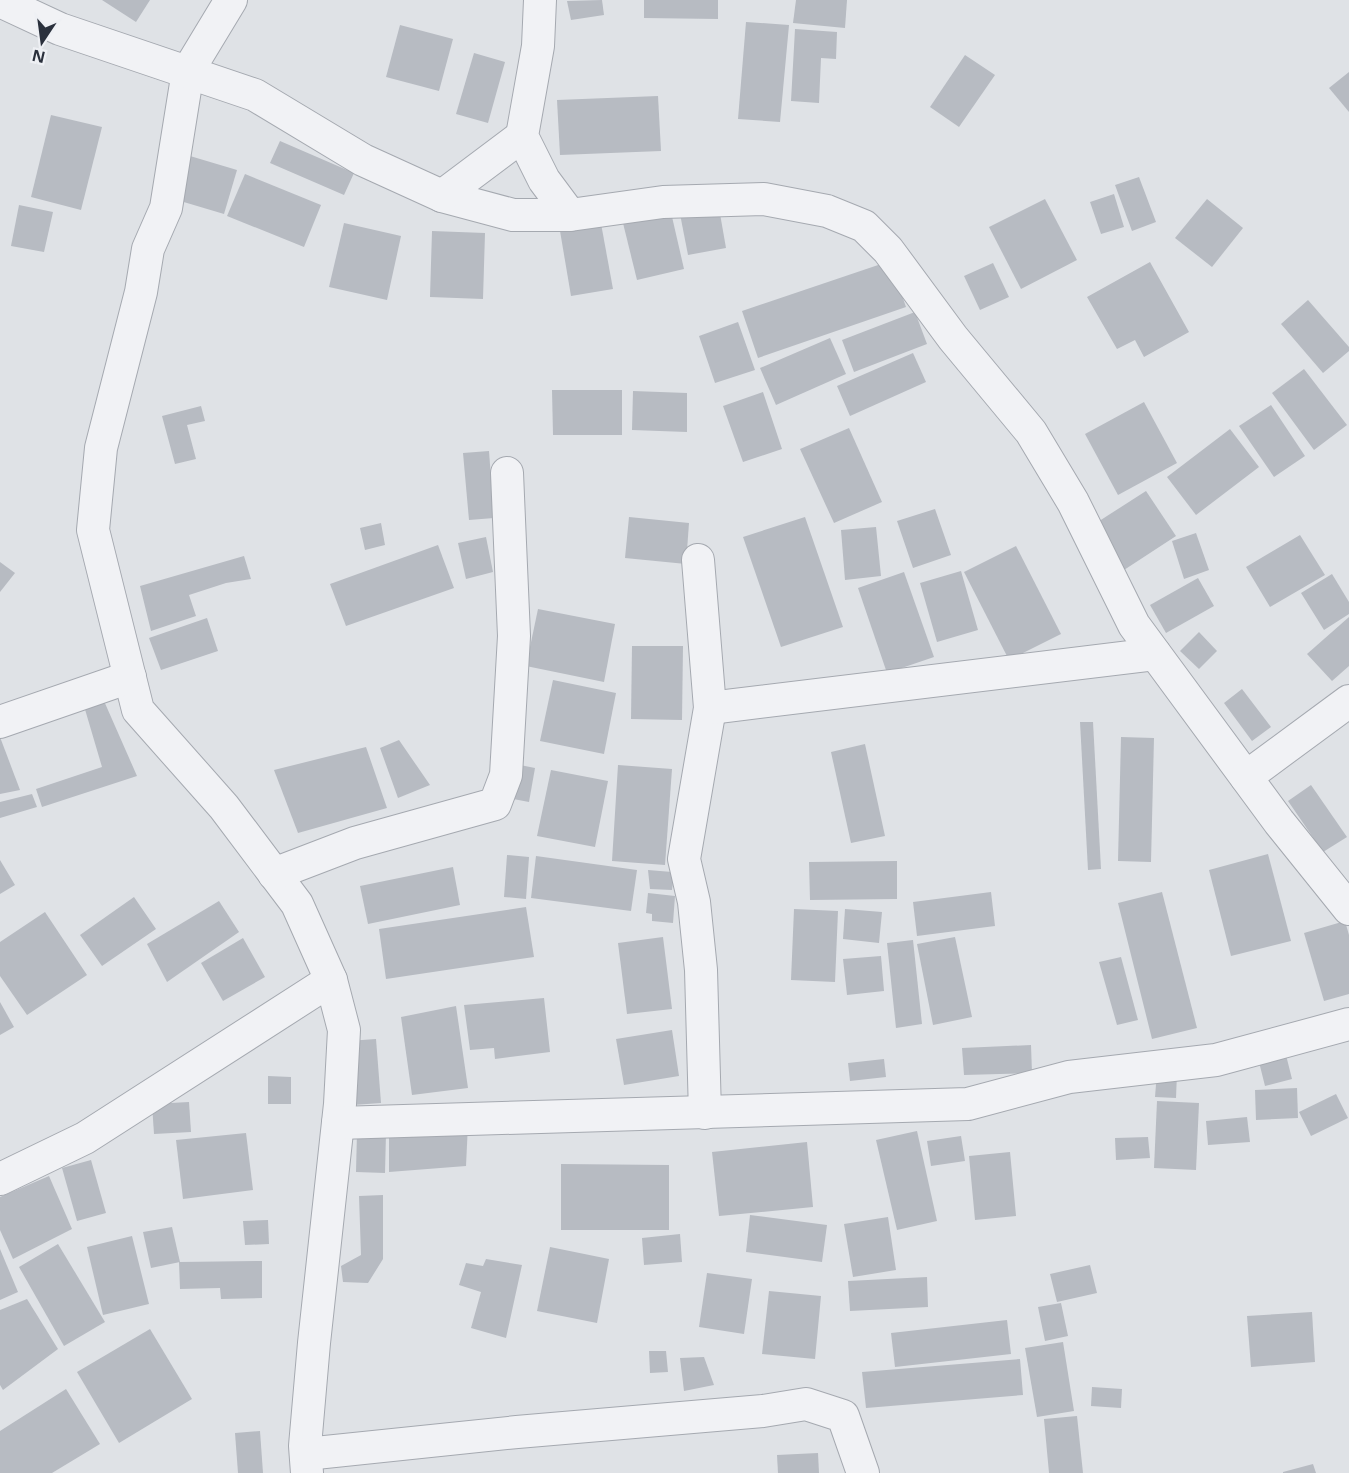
<svg xmlns="http://www.w3.org/2000/svg" width="1349" height="1473" font-family="'Open Sans',sans-serif">
<style>
.building{fill:#b7bbc2}
.lines{fill:none;stroke-linecap:round;stroke-linejoin:round}
.street-casing{stroke:#a5a9b0;stroke-width:34}
.street{stroke:#f1f2f5;stroke-width:32}
</style>
<rect width="100%" height="100%" fill="#dfe2e6"/>
<!-- building -->
<g class="building">
<path d="M102 0H150L136 22Z"/>
<path d="M602 0 604 15 571 20 567 1Z"/>
<path d="M644 0H718V19L644 18Z"/>
<path d="M796 0H847L845 28 793 23Z"/>
<path d="M746 22 789 25 780 122 738 119Z"/>
<path d="M400 25 453 39 439 91 386 77Z"/>
<path d="M795 29 837 32 836 59 821 58 819 103 791 101Z"/>
<path d="M474 53 505 62 488 123 456 114Z"/>
<path d="M965 55 995 75 959 127 930 107Z"/>
<path d="M1349 72V112L1329 88Z"/>
<path d="M658 96 661 151 560 155 557 100Z"/>
<path d="M51 115 102 127 81 210 31 197Z"/>
<path d="M280 141 354 173 344 195 270 163Z"/>
<path d="M190 156 237 170 224 214 177 200Z"/>
<path d="M245 174 321 205 304 247 227 216Z"/>
<path d="M1139 177 1156 222 1132 231 1115 185Z"/>
<path d="M1114 194 1124 227 1101 234 1090 202Z"/>
<path d="M1045 199 1077 260 1021 289 989 227Z"/>
<path d="M1207 199 1243 228 1212 267 1175 238Z"/>
<path d="M19 205 53 212 44 252 11 246Z"/>
<path d="M670 208 684 269 637 280 622 219Z"/>
<path d="M719 208 726 248 688 255 680 214Z"/>
<path d="M600 218 613 289 571 296 559 225Z"/>
<path d="M344 223 401 236 387 300 329 287Z"/>
<path d="M432 231 485 233 483 299 430 297Z"/>
<path d="M890 261 906 307 758 358 742 311Z"/>
<path d="M1150 262 1189 332 1144 357 1135 340 1117 349 1087 297Z"/>
<path d="M993 263 1009 297 980 310 964 276Z"/>
<path d="M1308 300 1349 347V351L1323 373 1281 324Z"/>
<path d="M915 312 927 344 854 372 842 340Z"/>
<path d="M738 322 755 370 715 383 699 336Z"/>
<path d="M830 338 846 374 776 405 760 368Z"/>
<path d="M913 353 926 382 850 416 837 386Z"/>
<path d="M1304 369 1347 425 1314 450 1272 393Z"/>
<path d="M552 390H622V435H553Z"/>
<path d="M633 391 687 393V432L632 430Z"/>
<path d="M763 392 782 449 743 462 723 406Z"/>
<path d="M1144 402 1177 463 1118 495 1085 434Z"/>
<path d="M1271 405 1305 456 1274 477 1239 426Z"/>
<path d="M201 406 205 421 187 425 196 459 175 464 162 416Z"/>
<path d="M849 428 882 502 834 523 800 449Z"/>
<path d="M1230 429 1259 467 1196 515 1167 477Z"/>
<path d="M489 451 494 518 469 520 463 453Z"/>
<path d="M1146 491 1176 536 1124 570 1093 525Z"/>
<path d="M935 509 951 555 913 568 897 521Z"/>
<path d="M629 517 689 523 686 564 625 558Z"/>
<path d="M805 517 843 627 781 647 743 537Z"/>
<path d="M381 523 385 545 365 550 360 528Z"/>
<path d="M876 527 881 576 845 580 841 530Z"/>
<path d="M1196 533 1209 570 1184 579 1172 541Z"/>
<path d="M1300 535 1325 575 1270 607 1246 567Z"/>
<path d="M486 537 493 572 466 579 458 543Z"/>
<path d="M438 545 454 588 346 626 330 584Z"/>
<path d="M1016 546 1061 634 1009 660 964 572Z"/>
<path d="M244 556 251 579 226 583 189 595 196 616 151 631 140 586Z"/>
<path d="M0 562 15 573 0 592Z"/>
<path d="M961 571 978 630 937 642 920 583Z"/>
<path d="M904 572 934 657 887 673 858 588Z"/>
<path d="M1332 574 1349 602V614L1324 630 1301 593Z"/>
<path d="M1198 578 1214 606 1166 633 1150 605Z"/>
<path d="M538 609 615 624 604 682 526 666Z"/>
<path d="M1349 617V666L1332 681 1307 654Z"/>
<path d="M207 618 218 651 161 670 149 638Z"/>
<path d="M1199 632 1217 651 1199 669 1180 651Z"/>
<path d="M632 646H683L682 720 631 719Z"/>
<path d="M553 680 616 693 604 754 540 741Z"/>
<path d="M1242 689 1271 727 1252 741 1224 703Z"/>
<path d="M104 701 137 776 42 807 36 789 102 767 84 706Z"/>
<path d="M1080 722H1093L1101 869 1088 870Z"/>
<path d="M0 737 20 790 0 794Z"/>
<path d="M1121 737 1154 738 1151 862 1118 861Z"/>
<path d="M399 740 430 785 398 798 380 748Z"/>
<path d="M865 744 885 836 851 843 831 752Z"/>
<path d="M366 747 387 808 298 833 274 770Z"/>
<path d="M515 764 535 768 529 802 508 798Z"/>
<path d="M618 765 672 769 665 865 612 861Z"/>
<path d="M551 770 608 781 595 847 537 836Z"/>
<path d="M1311 785 1347 837 1323 852 1288 801Z"/>
<path d="M32 794 37 807 0 818V802Z"/>
<path d="M1268 854 1291 941 1231 956 1209 870Z"/>
<path d="M507 855 529 857 526 899 504 897Z"/>
<path d="M536 856 637 870 631 911 531 898Z"/>
<path d="M0 860 15 885 0 894Z"/>
<path d="M897 861V899L810 900 809 862Z"/>
<path d="M453 867 460 905 368 924 360 886Z"/>
<path d="M648 870 672 872 674 875 672 890 650 889Z"/>
<path d="M991 892 995 926 917 936 913 902Z"/>
<path d="M1162 892 1197 1028 1152 1039 1118 903Z"/>
<path d="M648 893 675 896 673 923 652 921V914L646 913Z"/>
<path d="M134 897 156 929 102 966 80 935Z"/>
<path d="M219 901 239 932 167 982 147 944Z"/>
<path d="M526 907 534 957 386 979 379 929Z"/>
<path d="M794 909 838 911 835 982 791 980Z"/>
<path d="M845 909 882 912 879 943 843 939Z"/>
<path d="M45 912 87 975 27 1015 0 976V942Z"/>
<path d="M1345 921 1349 935V994L1324 1001 1304 933Z"/>
<path d="M663 937 672 1009 627 1014 618 943Z"/>
<path d="M955 937 972 1017 933 1025 917 944Z"/>
<path d="M243 938 265 977 223 1001 201 963Z"/>
<path d="M913 940 922 1024 896 1028 887 943Z"/>
<path d="M881 956 884 991 847 995 843 959Z"/>
<path d="M1121 957 1138 1020 1117 1025 1099 962Z"/>
<path d="M544 998 550 1052 495 1059 494 1048 470 1050 464 1005Z"/>
<path d="M0 1002 14 1027 0 1035Z"/>
<path d="M456 1006 468 1088 412 1095 401 1017Z"/>
<path d="M672 1030 679 1076 624 1085 616 1039Z"/>
<path d="M376 1039 381 1103 353 1105 348 1041Z"/>
<path d="M1031 1045 1032 1073 964 1075 962 1048Z"/>
<path d="M1286 1055 1292 1079 1265 1086 1259 1062Z"/>
<path d="M884 1059 886 1077 850 1081 848 1063Z"/>
<path d="M1157 1072 1177 1073 1176 1098 1155 1097Z"/>
<path d="M268 1076 291 1077V1104H268Z"/>
<path d="M1297 1088 1298 1118 1256 1120 1255 1090Z"/>
<path d="M1336 1094 1348 1118 1311 1136 1299 1112Z"/>
<path d="M1157 1101 1199 1103 1196 1170 1154 1168Z"/>
<path d="M189 1102 191 1132 154 1134 152 1104Z"/>
<path d="M1247 1117 1250 1142 1208 1145 1206 1121Z"/>
<path d="M468 1124 466 1166 389 1172V1128Z"/>
<path d="M917 1131 937 1221 897 1230 876 1140Z"/>
<path d="M357 1132 386 1133 385 1173 356 1172Z"/>
<path d="M246 1133 253 1190 183 1199 176 1140Z"/>
<path d="M961 1136 965 1161 931 1166 927 1141Z"/>
<path d="M1148 1137 1150 1158 1116 1160 1115 1138Z"/>
<path d="M807 1142 813 1207 719 1216 712 1152Z"/>
<path d="M1010 1152 1016 1216 975 1220 969 1156Z"/>
<path d="M91 1160 106 1213 77 1221 62 1168Z"/>
<path d="M561 1164 669 1165V1230H561Z"/>
<path d="M49 1176 72 1229 13 1259 0 1230V1197Z"/>
<path d="M383 1195V1259L368 1283 343 1282 341 1266 361 1255 359 1196Z"/>
<path d="M750 1215 827 1225 822 1262 746 1252Z"/>
<path d="M888 1217 896 1270 853 1277 844 1224Z"/>
<path d="M268 1220 269 1244 245 1245 243 1221Z"/>
<path d="M172 1227 180 1262 151 1268 143 1232Z"/>
<path d="M680 1234 682 1262 644 1265 642 1238Z"/>
<path d="M132 1236 149 1304 103 1315 87 1247Z"/>
<path d="M58 1244 105 1322 64 1346 19 1267Z"/>
<path d="M550 1247 609 1259 597 1323 537 1311Z"/>
<path d="M0 1249 18 1292 0 1300Z"/>
<path d="M486 1259 522 1265 506 1338 471 1328 481 1292 459 1285 466 1263 483 1266Z"/>
<path d="M262 1261V1298L221 1299 220 1288 180 1289 179 1262Z"/>
<path d="M1090 1265 1097 1293 1057 1302 1050 1274Z"/>
<path d="M707 1273 752 1279 744 1334 699 1327Z"/>
<path d="M927 1277 928 1307 850 1311 848 1281Z"/>
<path d="M769 1291 821 1296 815 1359 762 1354Z"/>
<path d="M27 1299 58 1349 3 1390 0 1385V1310Z"/>
<path d="M1061 1303 1068 1336 1045 1341 1038 1307Z"/>
<path d="M1312 1312 1315 1362 1251 1367 1247 1316Z"/>
<path d="M1007 1320 1011 1354 895 1367 891 1333Z"/>
<path d="M150 1329 192 1399 119 1443 77 1372Z"/>
<path d="M1063 1342 1074 1411 1037 1417 1025 1348Z"/>
<path d="M649 1351H666L668 1372 650 1373Z"/>
<path d="M704 1357 714 1385 684 1391 680 1358Z"/>
<path d="M1020 1359 1023 1395 866 1408 862 1372Z"/>
<path d="M1092 1387 1122 1389 1121 1408 1091 1406Z"/>
<path d="M66 1389 100 1444 52 1473H0V1431Z"/>
<path d="M1077 1416 1083 1473H1049L1044 1419Z"/>
<path d="M260 1431 263 1473H238L235 1433Z"/>
<path d="M818 1453 819 1473H778L777 1455Z"/>
<path d="M1313 1464 1316 1473H1283V1472Z"/>
</g>
<g class="lines">
<!-- street casing -->
<g class="street-casing">
<g id="street">
<path d="M231 0 188 71 166 208 148 249 141 292 101 448 93 530 138 710 224 807 297 904 331 980 344 1030 340 1104 314 1343 305 1446 307 1473"/>
<path d="M540 0 538 46 522 136 544 180 570 215"/>
<path d="M0 1 60 29 255 95 363 160 442 196 513 215H570L663 202 764 199 827 211 864 226 888 250 953 338 1031 432 1073 502 1134 625 1279 822 1349 909"/>
<path d="M442 196 522 136"/>
<path d="M698 560 710 708 684 859 694 902 701 970 705 1113"/>
<path d="M710 708 1155 654"/>
<path d="M0 722 130 677"/>
<path d="M1246 777 1349 701"/>
<path d="M274 874 355 843 495 804 506 775 514 636 507 473"/>
<path d="M338 1123 968 1104 1069 1077 1216 1060 1349 1024"/>
<path d="M0 1179 85 1138 331 980"/>
<path d="M306 1454 517 1432 763 1411 806 1404 843 1416 863 1473"/>
</g>
</g>
<!-- street -->
<use href="#street" class="street"/>
</g>
<!-- north arrow -->
<g transform="translate(42 42) rotate(193)" stroke="#eef0f4" stroke-width="4.5" paint-order="stroke">
<path d="M0-4.5L10 22L0 15L-10 22Z" fill="#2a303c"/>
<text y="-9" font-size="16" font-weight="bold" text-anchor="middle" fill="#2a303c">N</text>
</g>
</svg>
